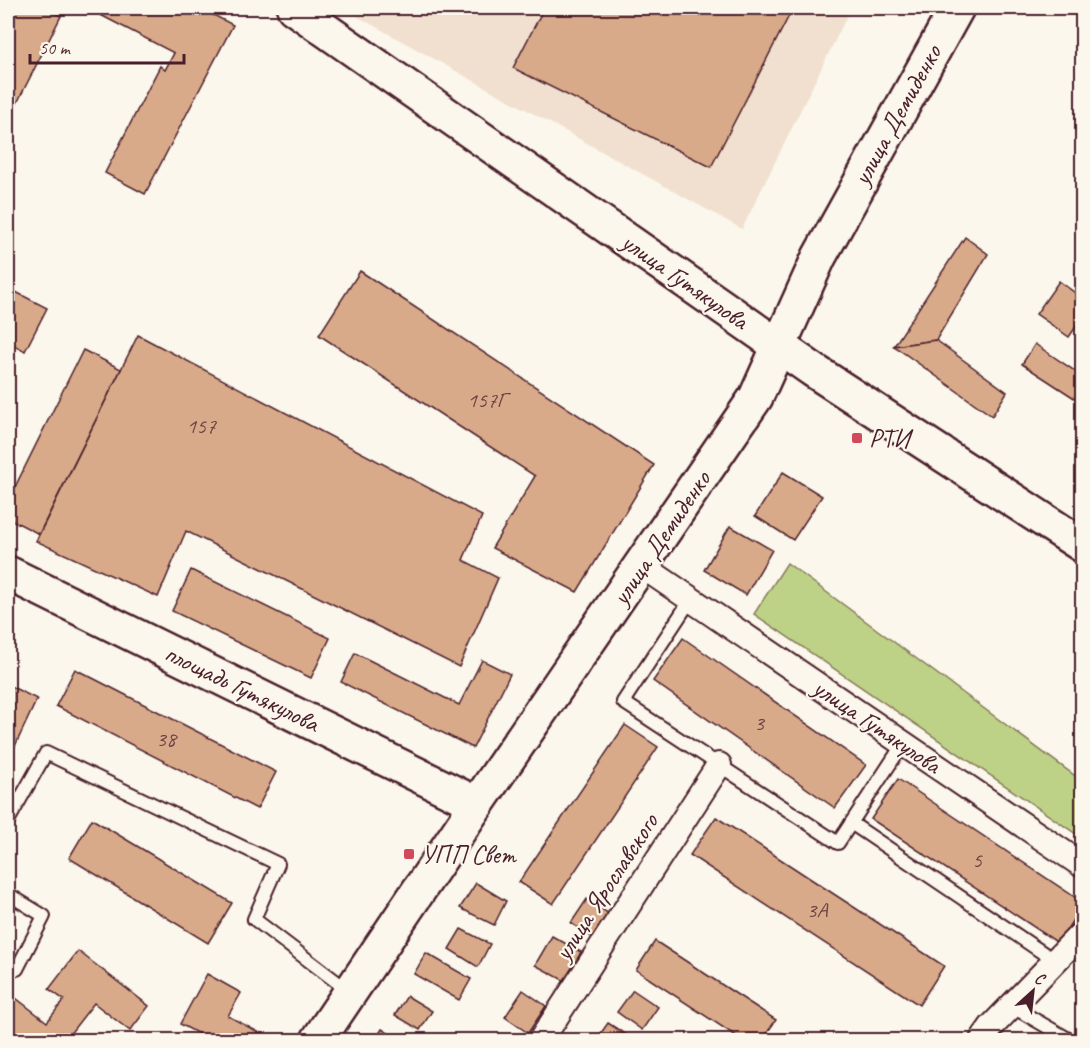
<svg xmlns="http://www.w3.org/2000/svg" width="1090" height="1048" font-family="Caveat,sans-serif">
<style>
.built{fill:#f1e0cf}
.green{fill:#bed287;stroke:#847859;stroke-width:1.5}
.building{fill:#d9aa8a;stroke:#4a1f2b;stroke-width:1.5}
.lines{fill:none;stroke-linecap:round;stroke-linejoin:round}
.lane-casing{stroke:#4a1f2b;stroke-width:16}
.street-casing{stroke:#4a1f2b;stroke-width:28}
.secondary-casing{stroke:#4a1f2b;stroke-width:38}
.lane{stroke:#fbf7ec;stroke-width:12}
.street{stroke:#fbf7ec;stroke-width:24}
.secondary{stroke:#fbf7ec;stroke-width:33}
.poi-dot{fill:#d1495b;stroke:#fbf7ec;stroke-width:2}
.labels{text-anchor:middle;dominant-baseline:central;stroke-width:4.5;stroke-linejoin:round;paint-order:stroke}
.number-label{font-size:22px;fill:#6e4243}
.street-label{font-size:26px;fill:#4a1f2b;stroke:#fbf7ec}
.poi-label{font-size:26px;fill:#4a1f2b;stroke:#fbf7ec;text-anchor:start}
</style>
<rect width="100%" height="100%" fill="#fbf7ec"/>
<filter id="ink" filterUnits="userSpaceOnUse"><feTurbulence type="fractalNoise" baseFrequency=".0167" numOctaves="2"/><feDisplacementMap in="SourceGraphic" scale="12" xChannelSelector="R" yChannelSelector="G"/><feConvolveMatrix kernelMatrix="1 2 1 2 8 2 1 2 1" color-interpolation-filters="sRGB"/></filter>
<g filter="url(#ink)">
<!-- built -->
<path class="built" d="M342 8H851L742 229Z"/>
<!-- green -->
<path class="green" d="M787 563 1082 781V838L754 614Z"/>
<!-- building -->
<g class="building">
<path d="M8 8H51L49 10 61 16 8 121Z"/>
<path d="M87 8H200L233 25 145 194 105 173 160 66 165 70 174 53Z"/>
<path d="M544 8H793L711 167 513 68Z"/>
<path d="M965 237 988 254 936 340 894 346Z"/>
<path d="M360 271 654 465 577 592 492 548 535 476 319 335Z"/>
<path d="M1059 281 1082 298V318L1069 337 1036 314Z"/>
<path d="M8 288 47 308 25 351 8 342Z"/>
<path d="M138 335 482 516 463 560 498 578 459 667 186 531 158 597 36 541Z"/>
<path d="M936 340 1007 392 992 416 894 346Z"/>
<path d="M1035 344 1082 376V403L1022 364Z"/>
<path d="M83 350 121 369 39 534 8 518V501Z"/>
<path d="M783 472 822 496 793 540 755 516Z"/>
<path d="M730 526 772 550 746 595 704 570Z"/>
<path d="M191 570 330 638 311 678 172 611Z"/>
<path d="M683 638 866 765 835 808 653 681Z"/>
<path d="M355 653 459 705 482 660 510 674 473 748 341 682Z"/>
<path d="M75 669 276 772 257 809 56 706Z"/>
<path d="M8 685 37 699 8 761Z"/>
<path d="M625 725 658 747 553 904 519 882Z"/>
<path d="M898 779 1082 902V906L1058 943 871 819Z"/>
<path d="M716 817 944 966 919 1005 690 855Z"/>
<path d="M92 819 232 903 208 943 69 858Z"/>
<path d="M476 883 506 901 494 925 460 908Z"/>
<path d="M587 899 609 914 593 938 571 923Z"/>
<path d="M461 929 490 944 478 967 449 949Z"/>
<path d="M552 936 581 952 565 981 535 965Z"/>
<path d="M655 941 776 1020 762 1040H742L636 970Z"/>
<path d="M78 951 149 1006 130 1031 94 1003 69 1035 76 1040H8V992L47 1022 64 1000 49 989Z"/>
<path d="M426 953 471 979 459 1000 414 974Z"/>
<path d="M207 974 241 993 228 1016 273 1040H210L180 1024Z"/>
<path d="M523 990 546 1006 528 1033 505 1017Z"/>
<path d="M633 990 658 1007 642 1030 617 1012Z"/>
<path d="M407 996 432 1011 420 1030 395 1015Z"/>
<path d="M608 1023 634 1040H596Z"/>
<path d="M382 1029 399 1040H375Z"/>
</g>
<g class="lines">
<!-- lane casing -->
<g class="lane-casing">
<g id="lane">
<path d="M691 599 623 702 838 843 903 744"/>
<path d="M8 821 46 753 278 864 254 919 350 992"/>
<path d="M851 823 1055 961"/>
<path d="M8 894 44 916 17 969"/>
<path d="M1011 1006 1070 1040"/>
</g>
</g>
<!-- street casing -->
<g class="street-casing">
<g id="street">
<path d="M642 566 1082 865"/>
<path d="M541 1040 719 765"/>
<path d="M982 1040 992 1026 1082 933"/>
</g>
</g>
<!-- secondary casing -->
<g class="secondary-casing">
<g id="secondary">
<path d="M294 8 813 370 1082 545"/>
<path d="M8 573 477 804"/>
<path d="M318 1040 477 804 756 397 819 257 957 8"/>
</g>
</g>
<!-- lane -->
<use href="#lane" class="lane"/>
<!-- street -->
<use href="#street" class="street"/>
<!-- secondary -->
<use href="#secondary" class="secondary"/>
</g>
</g>
<!-- markers -->
<g class="poi-dot">
<rect x="851" y="432" width="12" height="12" rx="3"/>
<rect x="403" y="848" width="12" height="12" rx="3"/>
</g>
<g class="labels">
<!-- number labels -->
<g class="number-label">
<text x="487" y="400">157Г</text>
<text x="201" y="426">157</text>
<text x="759" y="723">3</text>
<text x="166" y="739">38</text>
<text x="977" y="860">5</text>
<text x="817" y="910">3А</text>
</g>
<!-- street labels -->
<g class="street-label">
<text transform="translate(897 115) rotate(-61)">улица Демиденко</text>
<text transform="translate(685 281) rotate(35)">улица Гутякулова</text>
<text transform="translate(661 538) rotate(-56)">улица Демиденко</text>
<text transform="translate(242 688) rotate(26)">площадь Гутякулова</text>
<text transform="translate(877 726) rotate(34)">улица Гутякулова</text>
<text transform="translate(606 887) rotate(-57)">улица Ярославского</text>
</g>
<!-- poi labels -->
<g class="poi-label">
<text x="869" y="438">РТИ</text>
<text x="421" y="854">УПП Свет</text>
</g>
</g>
<!-- margin -->
<rect width="1090" height="1048" fill="none" stroke="#fbf7ec" stroke-width="30"/>
<rect x="15" y="15" width="1060" height="1018" fill="none" stroke="#4a1f2b" stroke-width="2" filter="url(#ink)"/>
<!-- north arrow -->
<g transform="translate(1033 991) rotate(27)" stroke="#fbf7ec" stroke-width="4.5" paint-order="stroke">
<path d="M0-4.5L10 22L0 15L-10 22Z" fill="#4a1f2b"/>
<text y="-9" font-size="16" font-weight="bold" text-anchor="middle" fill="#4a1f2b">С</text>
</g>
<!-- scale -->
<path d="M30 54v9h154v-9" fill="none" stroke="#4a1f2b" stroke-width="3"/>
<text x="39" y="54" font-size="18" fill="#4a1f2b" stroke="#fbf7ec" stroke-width="4.5" paint-order="stroke">50 m</text>
</svg>
